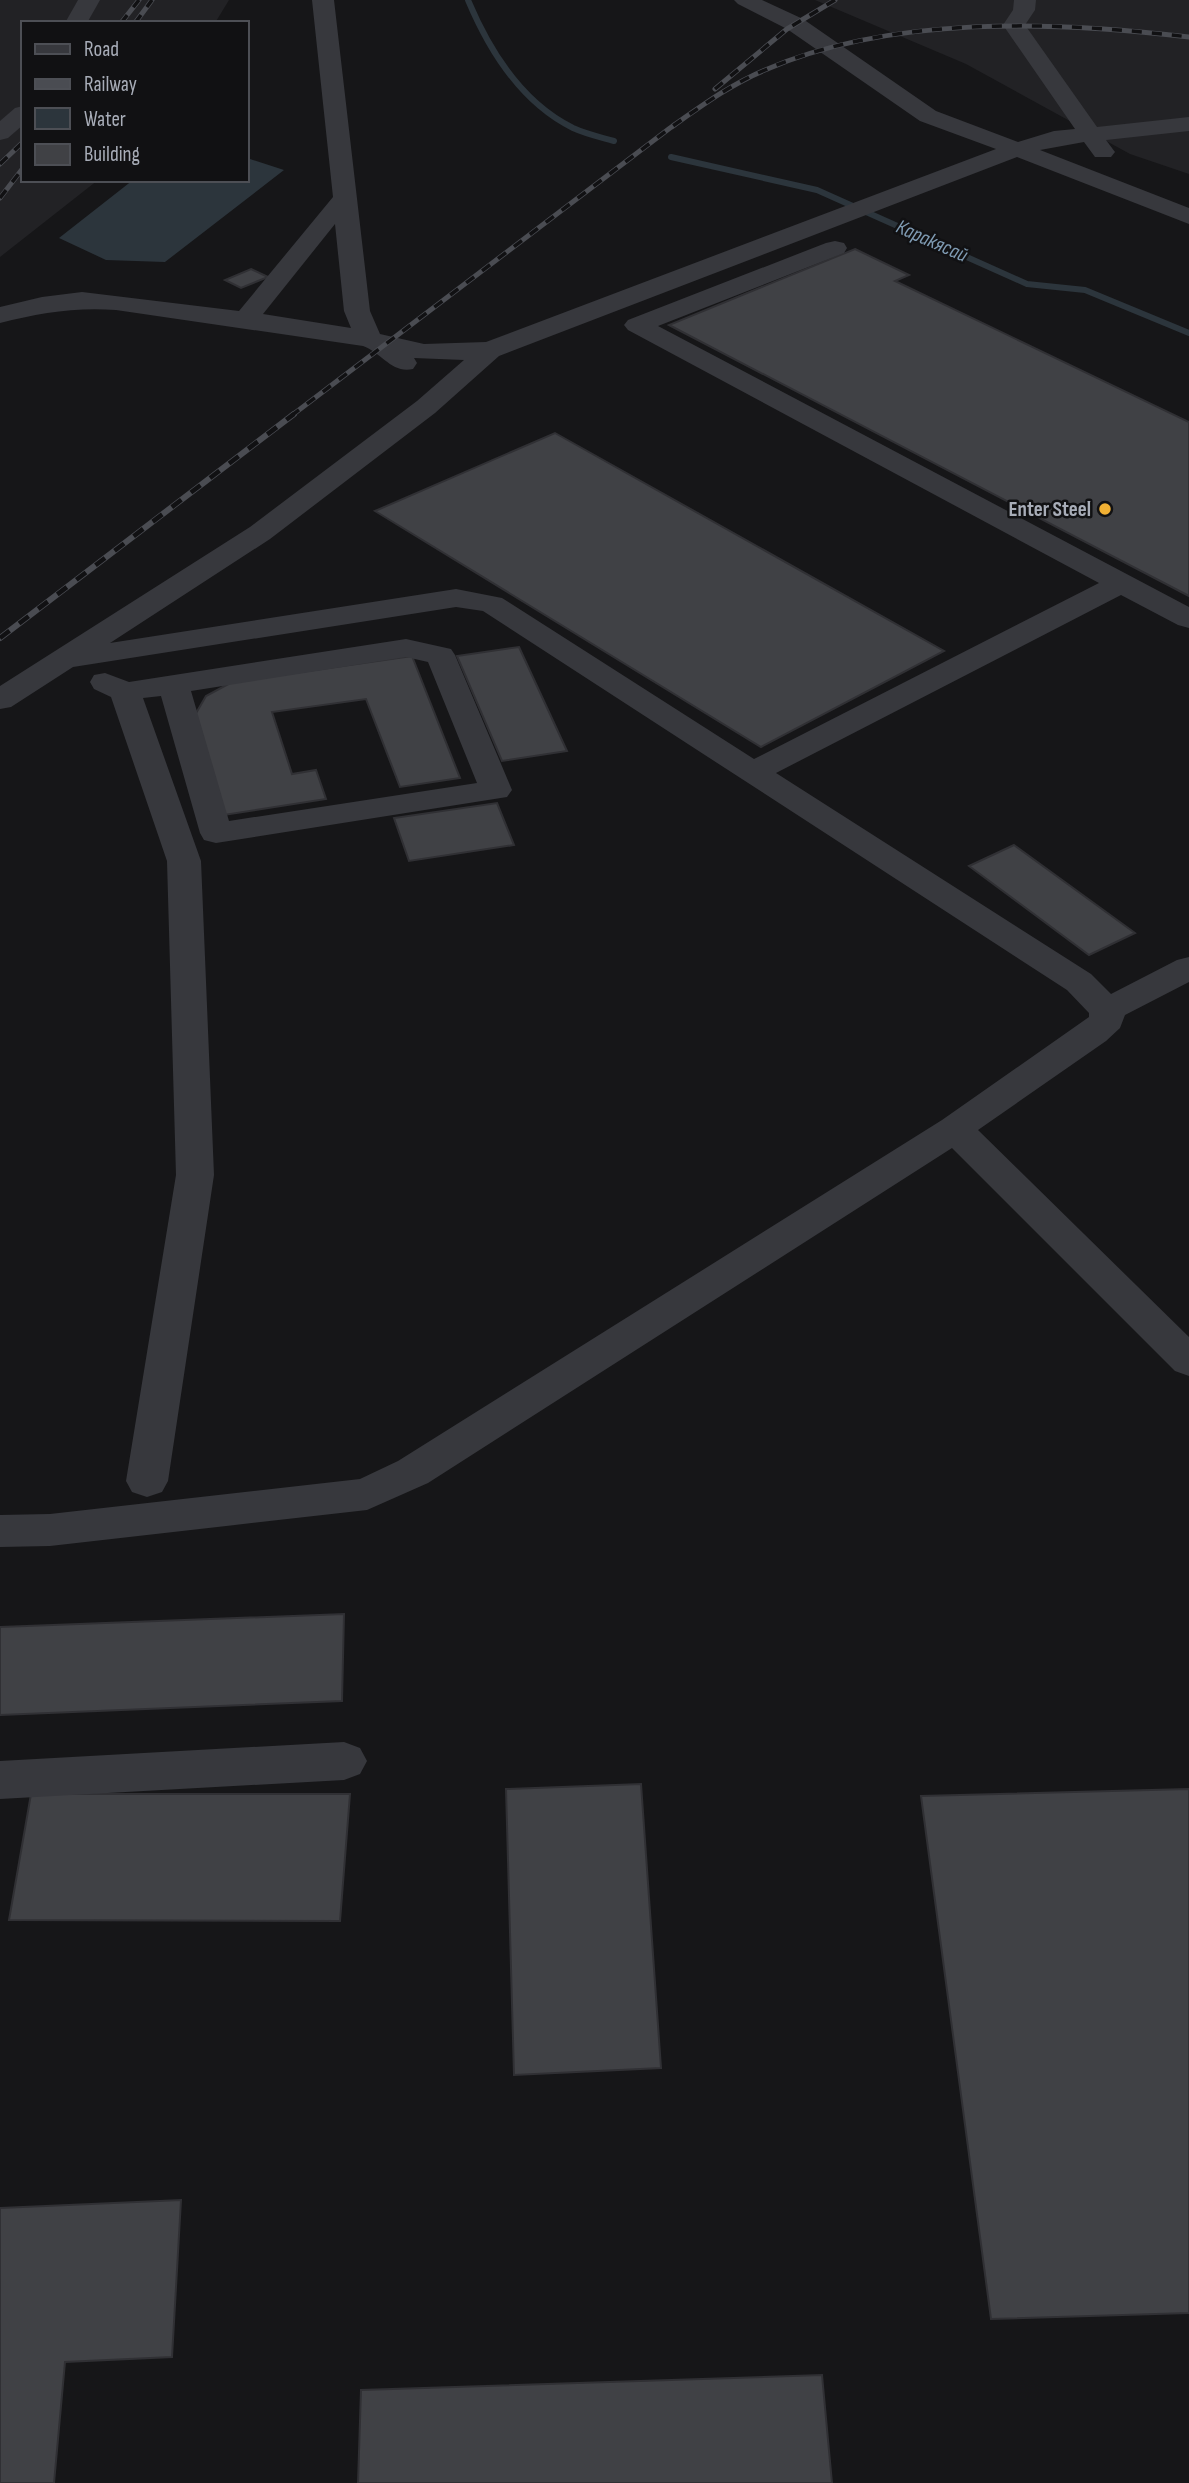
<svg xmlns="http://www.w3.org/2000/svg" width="1189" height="2483" font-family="'Sofia Sans Condensed',sans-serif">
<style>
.built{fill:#222225}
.water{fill:#2c353c}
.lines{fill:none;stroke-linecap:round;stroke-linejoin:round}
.stream{stroke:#2c353c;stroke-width:6}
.building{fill:#404145;stroke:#303034;stroke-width:2}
.minor{fill:#37383d;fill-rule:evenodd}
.rail-far1-casing{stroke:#4a4c52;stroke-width:5}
.rail-casing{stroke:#4a4c52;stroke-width:6}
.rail-far1{stroke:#111113;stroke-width:3.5;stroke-dasharray:10;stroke-linecap:butt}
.rail{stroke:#111113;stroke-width:4.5;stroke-dasharray:12;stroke-linecap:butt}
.poi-dot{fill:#f2b134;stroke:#111113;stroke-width:2.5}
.labels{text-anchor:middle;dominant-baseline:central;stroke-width:5;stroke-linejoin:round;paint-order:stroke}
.far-water-label{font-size:21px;font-style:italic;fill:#7f9bb3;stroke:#111113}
.far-poi-label{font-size:21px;font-weight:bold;fill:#a8adb8;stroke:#111113;text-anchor:end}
</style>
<rect width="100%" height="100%" fill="#161618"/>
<!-- built -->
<g class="built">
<path d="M0 0H229L215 23H23V180H98L0 257Z"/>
<path d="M815 0H1189V174L1130 154 966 64Z"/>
</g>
<!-- water -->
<path class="water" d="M247 158 284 170 165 262 106 260 59 238 133 180H247Z"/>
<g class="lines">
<!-- stream -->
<g class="stream">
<path d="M468 0C489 50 522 103 573 128 586 134 600 137 614 141"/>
<path d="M671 157 817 190 1027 284 1085 290 1189 333"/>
</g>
</g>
<!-- building -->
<g class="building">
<path d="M855 249 909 275 895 281 1189 422V596L669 325Z"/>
<path d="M251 269 268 277 241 288 225 280Z"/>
<path d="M555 433 944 651 761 747 375 511Z"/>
<path d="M519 647 567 751 502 761 457 656Z"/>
<path d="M412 656 460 778 400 787 366 699 272 712 292 774 316 770 326 799 224 815 195 715 206 696 232 682Z"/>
<path d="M497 803 514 845 409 861 394 818Z"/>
<path d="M1014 845 1135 933 1089 955 969 866Z"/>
<path d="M344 1614 342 1701 0 1715V1627Z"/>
<path d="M641 1784 661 2068 514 2075 506 1789Z"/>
<path d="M1189 1789V2313L991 2319 921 1796Z"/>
<path d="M31 1794H350L340 1921 9 1920Z"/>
<path d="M181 2200 172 2357 65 2362 54 2483H0V2208Z"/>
<path d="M822 2375 832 2483H358L361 2390Z"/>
</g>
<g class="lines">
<!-- minor -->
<g class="minor">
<path d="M78 0H100L87 23H65Z"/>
<path d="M312 0H334L370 311 380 334 424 344 486 342 996 149 920 121 787 29 738 4 734 0H762L803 19 936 111 1018 142 1054 131 1075 129 1003 25 1013 10 1014 0H1036L1035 10 1025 25 1097 127 1189 117V131L1106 140 1115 152 1111 157H1095L1084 142 1040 150 1189 208V224L1017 157 499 356 435 413 270 539 110 643 456 589 502 598 754 759 1099 583 628 330 624 325 628 320 826 243 835 241 844 243 847 248 844 253 658 326 1189 607V628L1178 625 1121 595 776 773 1091 974 1111 994 1177 960 1189 957V982L1125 1015 1120 1028 1106 1041 978 1130 1189 1337V1376L1175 1371 952 1148 428 1483 367 1510 50 1546 0 1547V1515L50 1514 360 1479 398 1461 942 1120 1089 1017V1013L1067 990 483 611 456 607 73 667 11 707 0 709V686L250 527 417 401 464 360 414 358 417 363 413 369C392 374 382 353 363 346L116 310C75 307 39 313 0 323V307L42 297 82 292 239 311 333 197ZM335 224 344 311 351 328 263 314Z"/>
<path d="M23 106V125L8 138 0 140V121L15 108Z"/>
<path d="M406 639 451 649 455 655 512 790 507 797 216 843 204 840 200 833 161 696 143 698 201 861 214 1175 168 1481 162 1492 147 1497 132 1492 126 1481 176 1175 167 861 111 697 94 689 90 682 94 675 105 673 129 682ZM406 657 428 662 477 783 229 821 191 691Z"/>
<path d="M344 1742 360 1748 367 1761 360 1774 344 1780 0 1799V1761Z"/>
</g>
<!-- rail-far1 casing -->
<g class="rail-far1-casing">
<g id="rail-far1">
<path d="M121 23 139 0"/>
<path d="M135 23 152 0"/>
<path d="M715 89 787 29 835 0"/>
<path d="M0 164 23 142"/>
<path d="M0 198 23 168"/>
<path d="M291 416 670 128C700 107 731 84 765 70 891 15 1055 21 1189 37"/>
</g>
</g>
<!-- rail casing -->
<g class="rail-casing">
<path id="rail" d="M0 638 294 414"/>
</g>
<!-- rail-far1 -->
<use href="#rail-far1" class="rail-far1"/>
<!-- rail -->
<use href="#rail" class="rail"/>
</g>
<!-- markers -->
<circle class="poi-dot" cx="1105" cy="509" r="7"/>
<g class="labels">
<!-- far-water labels -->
<g class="far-water-label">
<text transform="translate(932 241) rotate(24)">Каракясай</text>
</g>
<!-- far-poi labels -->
<g class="far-poi-label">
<text x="1091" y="509">Enter Steel</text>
</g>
</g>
<!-- legend -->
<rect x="21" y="21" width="228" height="161" fill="#111113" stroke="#4d4f55" stroke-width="2"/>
<rect x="35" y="44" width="35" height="10" fill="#37383d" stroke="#4d4f55" stroke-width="2"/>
<text x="84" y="56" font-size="21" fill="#a8adb8">Road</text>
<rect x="35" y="79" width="35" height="10" fill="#4a4c52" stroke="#4d4f55" stroke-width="2"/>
<text x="84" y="91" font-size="21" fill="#a8adb8">Railway</text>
<rect x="35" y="108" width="35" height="21" fill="#2c353c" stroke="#4d4f55" stroke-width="2"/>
<text x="84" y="126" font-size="21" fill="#a8adb8">Water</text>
<rect x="35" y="144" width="35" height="21" fill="#404145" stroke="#4d4f55" stroke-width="2"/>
<text x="84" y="161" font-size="21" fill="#a8adb8">Building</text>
</svg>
